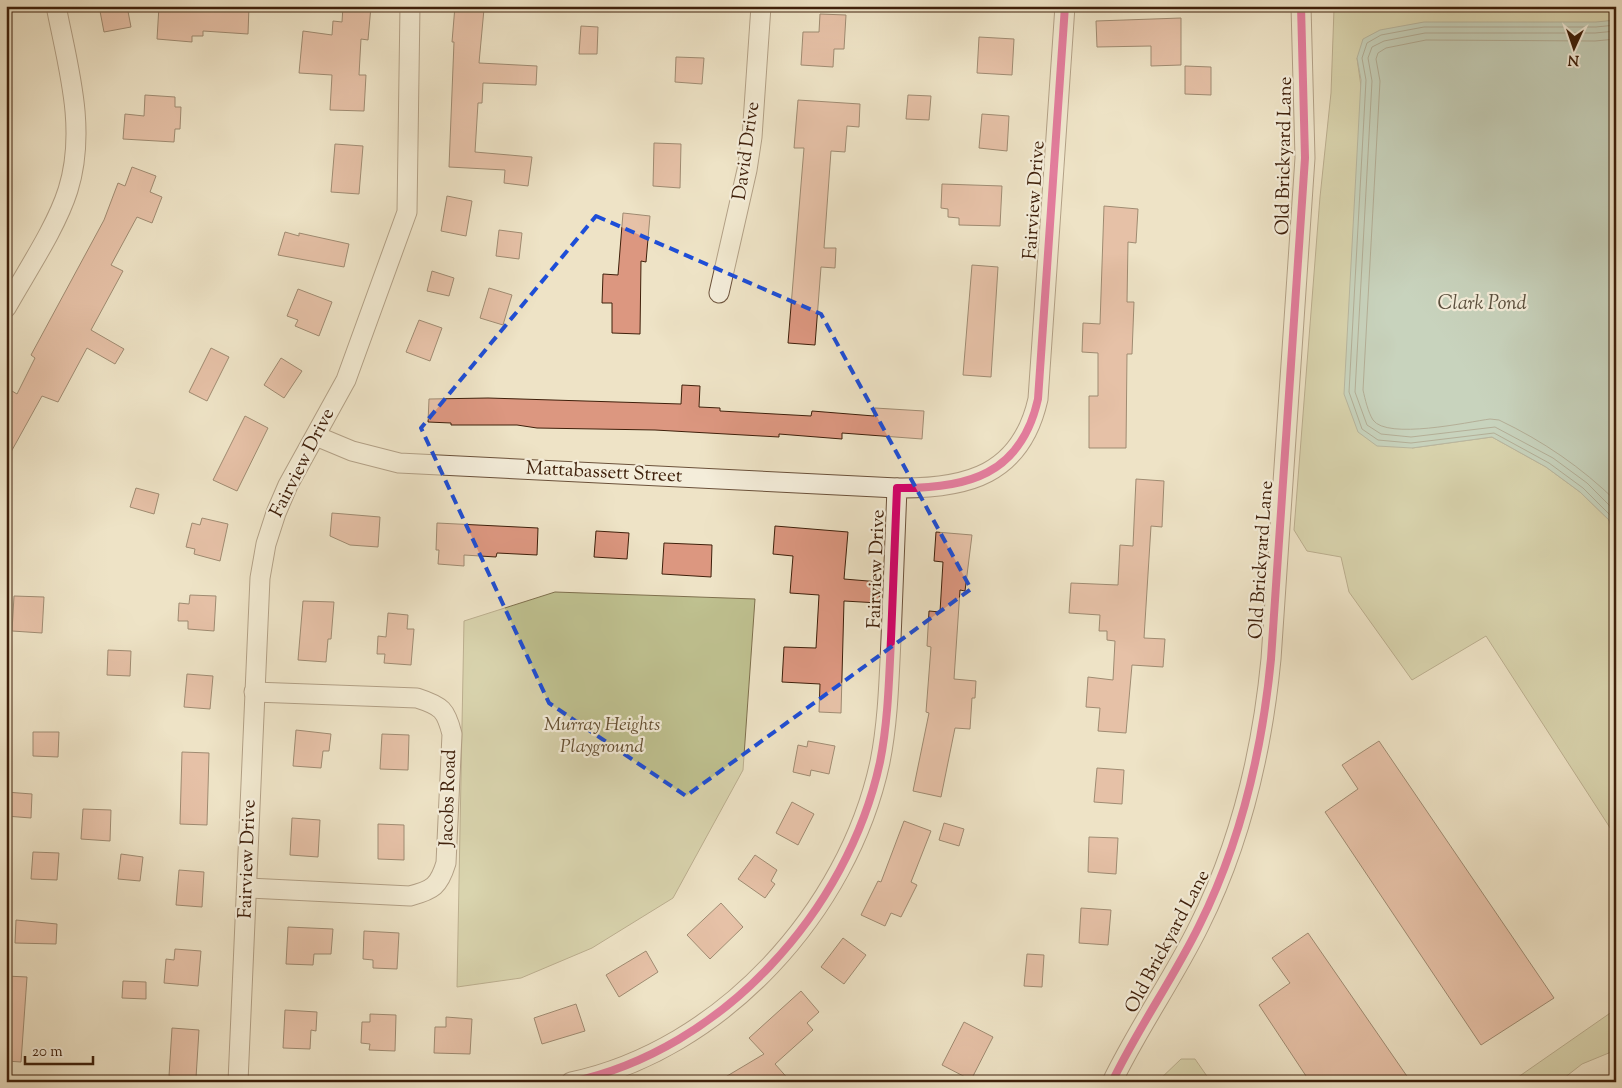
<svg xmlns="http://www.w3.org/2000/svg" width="1622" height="1088" font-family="'Sorts Mill Goudy',serif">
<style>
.green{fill:#bfc190;stroke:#7f704e}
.water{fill:#9abeb1;stroke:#767f6f}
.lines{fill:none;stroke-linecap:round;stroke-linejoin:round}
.shore{stroke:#6c6f5e;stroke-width:1}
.building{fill:#dc9780;stroke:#3f200b}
.minor-casing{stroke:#6b513a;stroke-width:21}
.minor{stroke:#f4edda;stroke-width:19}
.cycleway-casing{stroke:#f4edda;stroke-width:11}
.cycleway{stroke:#d6006c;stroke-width:8}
.marked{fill:none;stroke:#1d4ed8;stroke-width:4;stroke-dasharray:10 6;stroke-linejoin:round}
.labels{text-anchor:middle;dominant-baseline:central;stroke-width:4.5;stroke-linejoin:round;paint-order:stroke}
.street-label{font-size:19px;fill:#3f200b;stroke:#f4edda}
.park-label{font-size:19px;font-style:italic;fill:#655033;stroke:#f4edda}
.water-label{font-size:20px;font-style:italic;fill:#5a4f3d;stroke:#f4edda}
</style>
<rect width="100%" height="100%" fill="#eee3c6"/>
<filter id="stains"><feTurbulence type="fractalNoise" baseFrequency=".004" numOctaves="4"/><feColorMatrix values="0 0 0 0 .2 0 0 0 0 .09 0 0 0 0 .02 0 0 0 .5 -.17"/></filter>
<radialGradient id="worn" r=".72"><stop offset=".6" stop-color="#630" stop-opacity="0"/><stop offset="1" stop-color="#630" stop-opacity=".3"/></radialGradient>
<!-- green -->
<g class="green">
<path d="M1381 6H1616V20L1357 58 1412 448 1492 437 1546 467 1580 492 1609 520 1616 542V837L1486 636 1412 680 1349 592 1341 557 1307 551 1294 530 1320 197 1331 93 1334 9Z"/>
<path d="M555 592 755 599 743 770 673 898 592 948 521 978 457 987 464 621Z"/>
<path d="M1616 1009V1050L1582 1064 1559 1082H1511Z"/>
<path d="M1181 1059H1195L1211 1082H1157Z"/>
</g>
<!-- water -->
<path class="water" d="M1616 20V542L1609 520 1580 492 1546 467 1492 437 1412 448 1377 446 1358 432 1344 394 1361 80 1357 58 1363 39 1380 30 1424 22H1596Z"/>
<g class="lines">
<!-- shore -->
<g class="shore">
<path d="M1616 25 1596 27H1424L1381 35 1367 43 1362 58 1366 80 1349 392 1362 429 1378 440 1411 443 1494 433 1549 463 1583 488 1612 517 1616 526"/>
<path d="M1616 31 1595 33H1425L1384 41 1372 47 1368 58 1372 81 1355 392 1367 425 1381 434 1411 437 1495 427 1553 458 1587 483 1616 512"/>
<path d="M1616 39 1595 41 1426 40 1386 48 1378 53 1376 59 1380 81 1363 390C1365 399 1368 412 1373 420 1387 440 1468 422 1490 419L1499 420C1543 441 1581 467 1616 501"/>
</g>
</g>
<!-- building -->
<g class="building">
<path d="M99 6H127L131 27 104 32Z"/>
<path d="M159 6H249L248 34 203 31V36H192V42L157 39Z"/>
<path d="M343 6H371L368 40 361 39 359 75H366L364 111 330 110 332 75 299 73 303 31 332 35 333 21 342 22Z"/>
<path d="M455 6 484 9 479 63 537 66 536 85 483 83 482 103H478L475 152 532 157 528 186 504 183 505 170 449 167 454 42H452Z"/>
<path d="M820 14 846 15 844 49H834L833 67 801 65 803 32H819Z"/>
<path d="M1181 18V65L1151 66V46L1097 47 1096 21Z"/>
<path d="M581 26 598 27 597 54H579Z"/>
<path d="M979 37 1014 39 1012 75 977 73Z"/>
<path d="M676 57 704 58 702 84 675 82Z"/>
<path d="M1185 66 1211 67V95L1185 94Z"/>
<path d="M145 95 175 97V107H181L180 129H175L174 142 123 139 125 114 144 116Z"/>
<path d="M908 95 931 96 929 120 906 119Z"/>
<path d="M798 100 860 104 859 127 847 126 845 152 831 151 824 248H836L835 268 821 267 815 345 788 343 804 148H794Z"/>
<path d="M982 114 1009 116 1007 151 979 148Z"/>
<path d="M654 143 681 144 680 188 653 186Z"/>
<path d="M335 144 363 146 359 194 331 192Z"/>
<path d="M132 167 156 176 150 192 162 197 152 223 137 217 111 265 123 271 91 330 124 349 115 364 87 348 58 402 42 396 6 461V403L12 391 17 394 35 358 31 355 104 220 118 183 125 186Z"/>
<path d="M942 184 1002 186 1000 226 959 225V218L948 217V209L941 208Z"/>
<path d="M447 196 472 201 466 236 441 231Z"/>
<path d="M1104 206 1138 209 1136 243 1128 242 1127 302H1134L1132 354H1127L1126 448H1089V396H1098V353L1082 352 1083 323 1100 324Z"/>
<path d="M623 213 650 216 646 262 641 261 640 334 612 333V303H602L603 274 618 275Z"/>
<path d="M499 230 522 233 519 259 496 256Z"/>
<path d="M285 232 299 236V233L349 244 344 267 278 255Z"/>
<path d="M972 265 998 267 991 377 963 375Z"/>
<path d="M432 271 454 278 449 296 427 291Z"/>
<path d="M489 288 512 295 503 325 480 318Z"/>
<path d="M298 289 332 302 319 336 295 326 298 320 287 316Z"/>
<path d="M419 320 442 328 430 361 406 352Z"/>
<path d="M211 348 229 357 207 401 189 392Z"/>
<path d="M281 358 302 371 284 398 264 385Z"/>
<path d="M682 385 700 386 699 407 720 408V411L811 416 812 411 874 416 875 408 924 411 922 439 842 433V439L779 434V437L655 430 537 428 517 425H451V423L428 422 429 399 488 398 681 404Z"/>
<path d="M245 416 268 428 237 491 213 480Z"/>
<path d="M1136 479 1164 481 1162 527 1151 526 1144 638 1165 639 1163 667 1132 665 1126 733 1098 731 1100 708 1086 707 1088 677 1113 680 1115 641 1107 640V631H1099L1100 615 1069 613 1071 583 1118 585 1120 545 1133 546Z"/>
<path d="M136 488 159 494 154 514 130 507Z"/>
<path d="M332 513 380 517 378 547 350 545 330 536Z"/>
<path d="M202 518 228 524 220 561 194 554 195 549 186 547 192 523 200 525Z"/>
<path d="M437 523 538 528 537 555 497 553 496 557 464 555V566L438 564 439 550H436Z"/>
<path d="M775 526 848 532 844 579 880 582 879 603 844 601 841 713 819 712 820 684 782 682 784 647 816 648 819 595 790 593 793 556 773 554Z"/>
<path d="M596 531 629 533 627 559 594 557Z"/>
<path d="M936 532 972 535 965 591 960 590 954 679 976 681 975 698H972L970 729 955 728 941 797 913 791 929 713 926 712 931 647 927 646 929 611 940 612 943 562 934 561Z"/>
<path d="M664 543 712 545 711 577 662 574Z"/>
<path d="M190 595 216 596 214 631 188 629V621H178L179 603 189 604Z"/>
<path d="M14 596 44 597 42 633 12 631Z"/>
<path d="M303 601 334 602 331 639H328L326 662 298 660Z"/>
<path d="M388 613 408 615 407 629H414L411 665 384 663 385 654H377L378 636 386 637Z"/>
<path d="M108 650 131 651 130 676 107 675Z"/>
<path d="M187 674 213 676 210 709 184 707Z"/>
<path d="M296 730 331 734 329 751H323L321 768 293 766Z"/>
<path d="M33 732H59L58 757 33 756Z"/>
<path d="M382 734 409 735 408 770 380 769Z"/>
<path d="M808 741 835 746 829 774 811 770 810 776 793 772 798 745 807 747Z"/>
<path d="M1379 741 1554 998 1481 1045 1325 812 1358 789 1342 765Z"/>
<path d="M182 752 209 753 207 825 180 824Z"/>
<path d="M1097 768 1124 770 1122 804 1094 802Z"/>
<path d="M6 792 32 794 31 818 6 816Z"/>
<path d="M792 802 814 814 798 845 776 833Z"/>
<path d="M83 809 111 810 110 841 81 839Z"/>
<path d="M292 818 320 820 318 857 290 855Z"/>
<path d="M904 821 931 831 911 882 917 885 901 917 891 913 885 926 861 915 878 881 881 882Z"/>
<path d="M944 823 964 829 959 846 939 840Z"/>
<path d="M378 824 404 825V860L378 859Z"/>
<path d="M1089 837 1118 838 1116 874 1088 872Z"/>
<path d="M33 852 59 853 57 880 31 879Z"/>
<path d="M121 854 143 857 140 881 118 879Z"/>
<path d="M755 855 777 870 771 881 775 884 765 898 738 879Z"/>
<path d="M179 870 204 872 202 907 176 905Z"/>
<path d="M721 903 743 927 710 959 687 935Z"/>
<path d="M1081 908 1111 910 1108 945 1079 943Z"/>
<path d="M16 920 57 924 56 944 15 943Z"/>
<path d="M288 927 333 929 331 954H314L313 965 286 964Z"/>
<path d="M364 931 399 933 397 969 373 968V960L363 959Z"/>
<path d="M1308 933 1411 1082H1310L1259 1005 1290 983 1272 958Z"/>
<path d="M843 938 866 955 844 984 821 967Z"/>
<path d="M175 949 201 951 198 986 164 983 166 959 174 960Z"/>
<path d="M646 951 658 972 619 997 606 975Z"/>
<path d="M1027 954 1044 955 1042 987 1024 986Z"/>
<path d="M6 976 27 977 21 1062 6 1061Z"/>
<path d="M123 981 146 982V999L122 998Z"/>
<path d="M801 991 819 1012 807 1023 813 1030 775 1064 791 1082H717L764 1054 749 1038Z"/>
<path d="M576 1004 585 1031 542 1044 534 1018Z"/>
<path d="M285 1010 317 1012 316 1031 311 1030 310 1049 283 1048Z"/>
<path d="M370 1014 396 1015 395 1051 369 1050 370 1044 361 1043 362 1022H370Z"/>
<path d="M446 1017 472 1019 470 1054 434 1053 435 1027H446Z"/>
<path d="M964 1022 993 1037 971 1080 942 1065Z"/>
<path d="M172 1028 199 1030 196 1078 169 1076Z"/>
</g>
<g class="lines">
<!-- minor casing -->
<g class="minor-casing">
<g id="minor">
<path d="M719 293 747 170 752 137 761 6"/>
<path d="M6 308C26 272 56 228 68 190 87 129 68 67 56 6"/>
<path d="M316 436 352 451 399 463 897 488"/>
<path d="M247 888 410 896C433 890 439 886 446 863L452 734C446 710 442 706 417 698L254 692"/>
<path d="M238 1082 260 578 266 544 276 513 288 485 346 380 407 212 410 6"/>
<path d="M571 1082C722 1050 848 911 880 762 888 722 889 680 891 639 893 588 895 538 897 488 967 489 1021 475 1038 399L1065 6"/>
<path d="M1112 1082C1138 1028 1173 979 1199 926 1241 842 1262 752 1271 659L1305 158 1301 6"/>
</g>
</g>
<!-- minor -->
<use href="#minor" class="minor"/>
<!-- cycleway casing -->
<g class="cycleway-casing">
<g id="cycleway">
<path d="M571 1082C722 1050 848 911 880 762 888 722 889 680 891 639 893 588 895 538 897 488 967 489 1021 475 1038 399L1065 6"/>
<path d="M1112 1082C1138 1028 1173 979 1199 926 1241 842 1262 752 1271 659L1305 158 1301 6"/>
</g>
</g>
<!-- cycleway -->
<use href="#cycleway" class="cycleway"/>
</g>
<!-- marked area -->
<path d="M0 0H1622V1088H0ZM596 216 821 314 971 589 686 796 549 703 421 428Z" fill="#eee3c6" fill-opacity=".55" fill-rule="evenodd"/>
<path class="marked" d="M596 216 821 314 971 589 686 796 549 703 421 428Z"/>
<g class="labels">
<!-- street labels -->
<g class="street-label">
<text transform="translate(747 151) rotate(-82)">David Drive</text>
<text transform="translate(1285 156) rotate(-89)">Old Brickyard Lane</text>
<text transform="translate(1035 200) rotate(-86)">Fairview Drive</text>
<text transform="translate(303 463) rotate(-63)">Fairview Drive</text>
<text transform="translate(604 473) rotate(3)">Mattabassett Street</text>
<text transform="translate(1262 560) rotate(-86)">Old Brickyard Lane</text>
<text transform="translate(877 569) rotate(-88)">Fairview Drive</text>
<text transform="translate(449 798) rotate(-88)">Jacobs Road</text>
<text transform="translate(248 859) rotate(-88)">Fairview Drive</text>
<text transform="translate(1168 942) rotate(-62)">Old Brickyard Lane</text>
</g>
<!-- park labels -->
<g class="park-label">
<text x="602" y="725">Murray Heights<tspan x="602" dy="22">Playground</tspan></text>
</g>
<!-- water labels -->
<g class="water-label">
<text x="1482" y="304">Clark Pond</text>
</g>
</g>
<!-- margin -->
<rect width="1622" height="1088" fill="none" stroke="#eee3c6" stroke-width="25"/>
<rect x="8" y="8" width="1607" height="1073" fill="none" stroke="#3f200b" stroke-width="2.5"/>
<rect x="12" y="12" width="1597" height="1063" fill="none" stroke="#3f200b"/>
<!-- north arrow -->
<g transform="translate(1574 48) rotate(183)" stroke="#f4edda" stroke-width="4" paint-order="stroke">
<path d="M0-4L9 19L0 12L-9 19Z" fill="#3f200b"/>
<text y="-8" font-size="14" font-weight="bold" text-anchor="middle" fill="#3f200b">N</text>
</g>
<!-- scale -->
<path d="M25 1056v8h68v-8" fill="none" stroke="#3f200b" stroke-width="2.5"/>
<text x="32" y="1056" font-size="15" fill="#3f200b" stroke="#f4edda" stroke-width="4" paint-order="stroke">20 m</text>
<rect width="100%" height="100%" filter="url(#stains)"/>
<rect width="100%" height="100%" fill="url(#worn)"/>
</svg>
